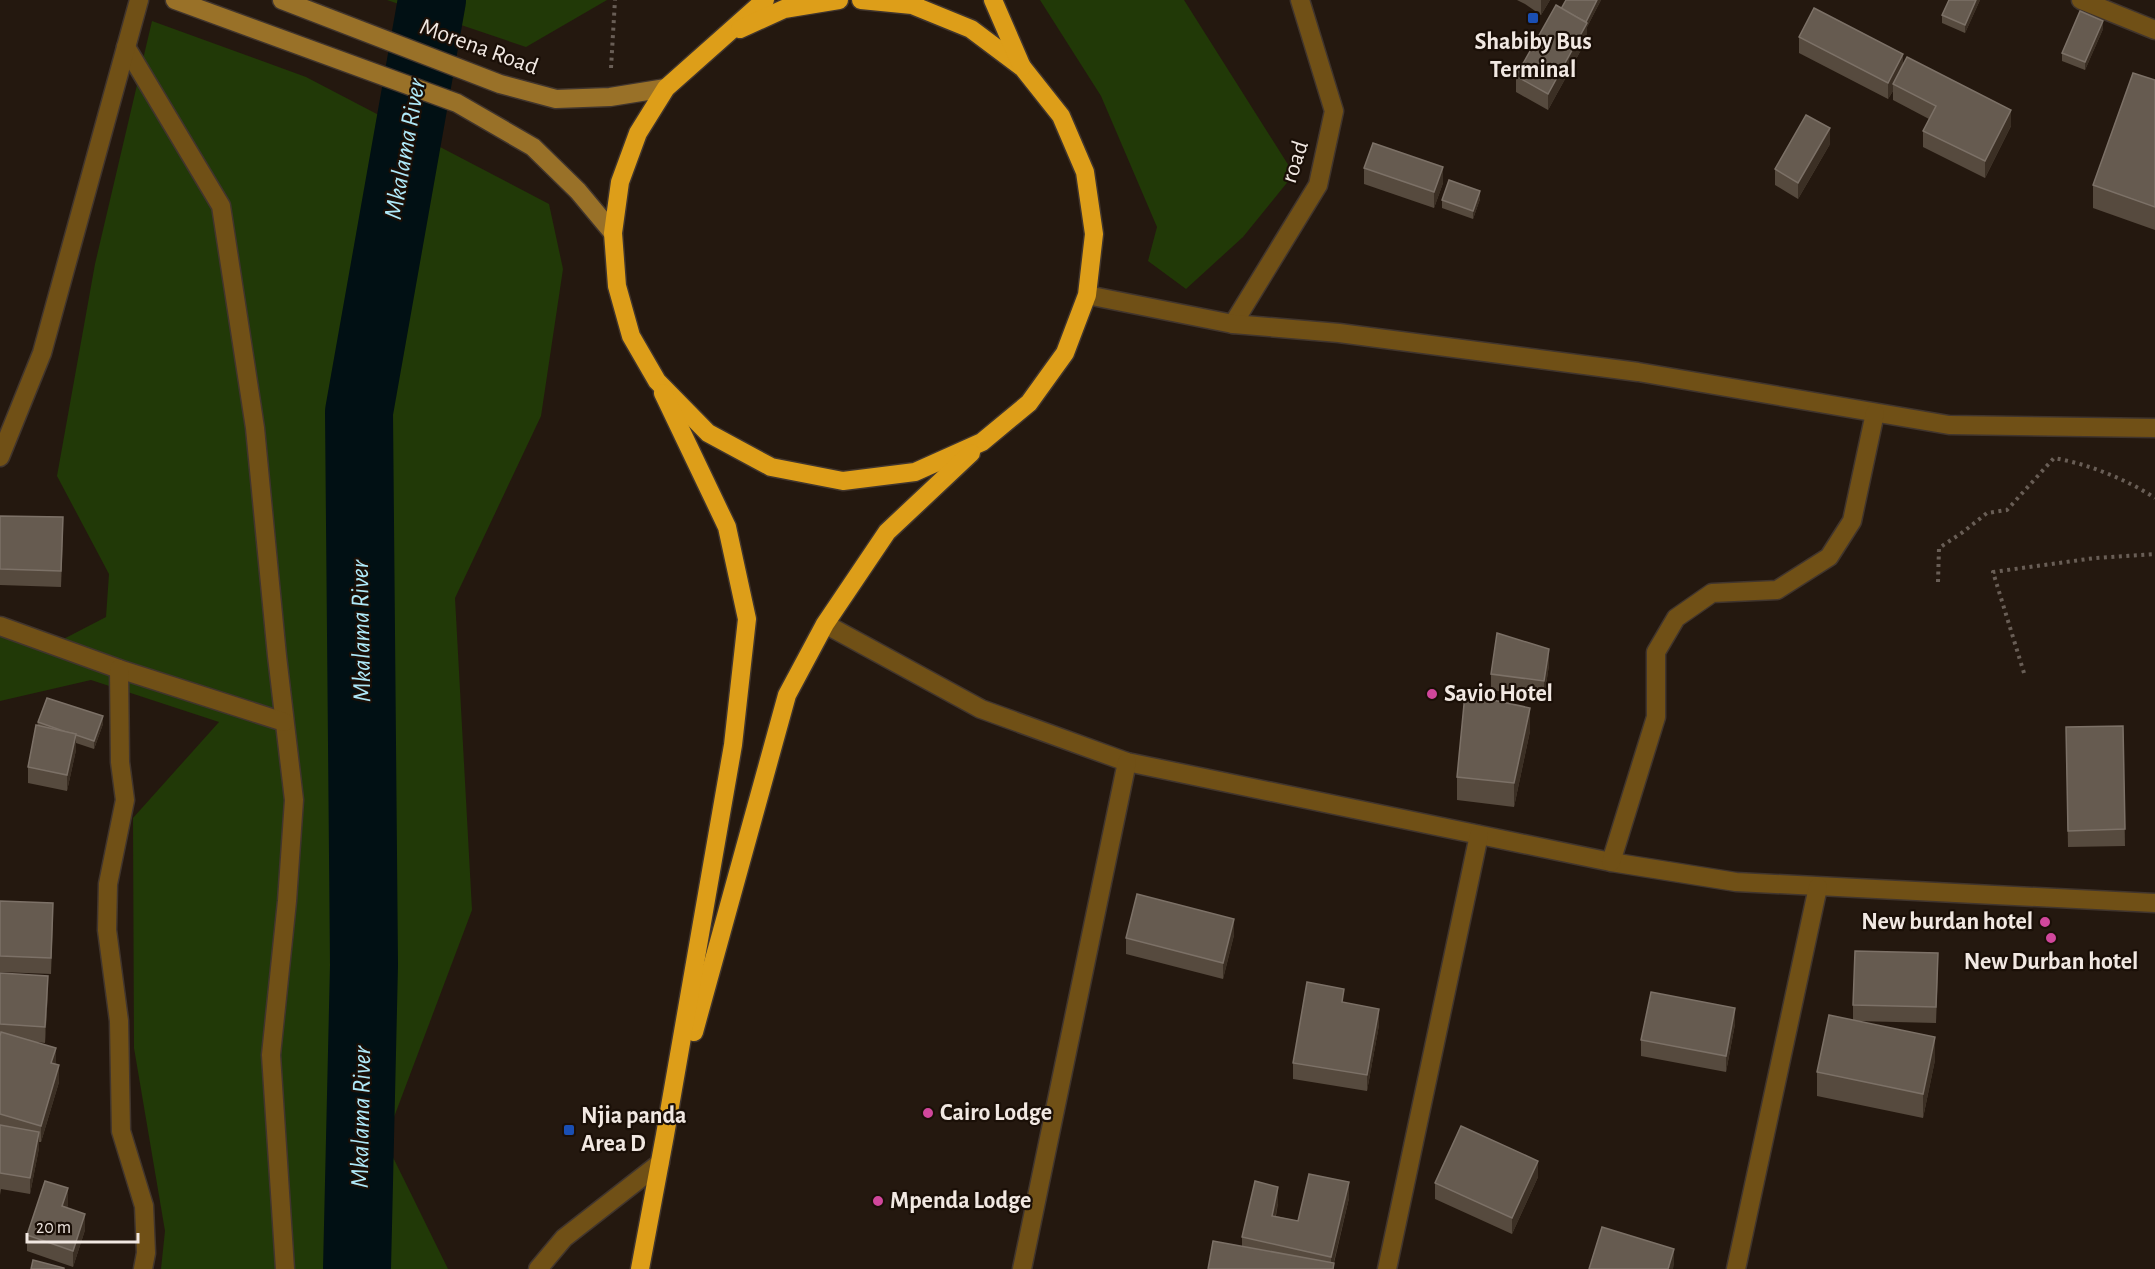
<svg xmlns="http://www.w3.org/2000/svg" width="2155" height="1269" font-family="'Alegreya Sans',sans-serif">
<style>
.green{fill:#213907}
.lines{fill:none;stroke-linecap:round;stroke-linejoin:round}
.river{stroke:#011014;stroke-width:68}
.lane-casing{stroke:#41352d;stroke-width:21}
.street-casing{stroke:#41352d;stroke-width:21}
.secondary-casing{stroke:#41352d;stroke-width:21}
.highway-casing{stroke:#41352d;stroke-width:21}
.path{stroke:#695e56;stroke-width:4;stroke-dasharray:3 4.5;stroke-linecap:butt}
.lane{stroke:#705016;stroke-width:18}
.street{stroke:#705016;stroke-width:18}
.secondary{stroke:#997128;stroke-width:18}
.highway{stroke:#dd9e19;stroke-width:18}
.wall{fill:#564a3e}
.shaded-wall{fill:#3b2f24}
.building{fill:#665b50;stroke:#7c7167;stroke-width:1.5}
.transit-dot{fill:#1a4fb4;stroke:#1a0f07;stroke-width:2}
.hotel-dot{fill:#d1479c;stroke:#1a0f07;stroke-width:2}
.labels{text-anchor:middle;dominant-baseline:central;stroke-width:4.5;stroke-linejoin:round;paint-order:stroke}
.poi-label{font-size:24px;font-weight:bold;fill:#f1e8e2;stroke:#1a0f07;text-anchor:start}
.street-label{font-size:24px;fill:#f1e8e2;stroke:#1a0f07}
.water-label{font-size:26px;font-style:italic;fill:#afe9f9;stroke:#1a0f07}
</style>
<rect width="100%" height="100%" fill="#24180f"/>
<!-- green -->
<g class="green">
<path d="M387 0H607L526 47Z"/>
<path d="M1040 0H1184L1294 174 1243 237 1186 289 1148 261 1157 227 1101 96Z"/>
<path d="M152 21 306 77 549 204 563 269 541 416 455 598 472 910 385 1141 448 1269H161L165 1231 134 1048 133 818 219 722 91 680 0 701V625L52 645 106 617 109 574 57 476 95 264Z"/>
</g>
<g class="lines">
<!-- river -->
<path class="river" d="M357 1269 364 965 359 412 432 0"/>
<!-- lane casing -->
<g class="lane-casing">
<path id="lane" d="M1233 324 1318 185 1334 111 1300 0"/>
</g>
<!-- street casing -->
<g class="street-casing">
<g id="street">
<path d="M2081 0 2155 30"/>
<path d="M126 47 221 206 255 428 277 656 294 800 287 901 271 1055 285 1269"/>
<path d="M1087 295 1233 324 1339 333 1638 372 1949 425 2155 428"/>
<path d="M0 457 42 353 139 0"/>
<path d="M825 624 981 709 1127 762 1611 862 1736 882 2155 903"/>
<path d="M0 626 119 669 284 722"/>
<path d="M119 669 120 762 125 800 108 884 107 930 119 1021 121 1131 144 1206 146 1253 143 1269"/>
<path d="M1611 862 1656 717V652L1676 618 1712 593 1777 590 1829 557 1852 521 1875 413"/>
<path d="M538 1269 564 1238 660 1163"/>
<path d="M1022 1269 1127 762"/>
<path d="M1387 1269 1479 835"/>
<path d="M1736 1269 1818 887"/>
</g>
</g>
<!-- secondary casing -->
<g class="secondary-casing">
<g id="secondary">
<path d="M175 0 457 103 533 147 578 191 613 233"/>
<path d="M282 0 500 84 556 99 610 97 666 88"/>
</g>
</g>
<!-- highway casing -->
<g class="highway-casing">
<g id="highway">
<path d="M765 0 666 88 638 133 620 182 613 233 617 286 631 336 657 381 708 433 771 467 843 481 915 472 982 442 1029 403 1065 353 1087 295 1094 234 1085 172 1061 116 1023 68 971 29 912 5 861 0"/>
<path d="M993 0 1022 67"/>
<path d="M740 29 784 9 839 0"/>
<path d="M694 1032 787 695 825 624 887 532 971 453"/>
<path d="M640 1269 665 1135 733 745 747 619 727 527 663 393"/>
</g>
</g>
<!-- path -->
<g class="path">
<path d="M611 68 615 0"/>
<path d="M1938 582 1939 548 1963 532 1987 513 2007 510 2054 458C2088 464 2126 479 2155 498"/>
<path d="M2024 673 1993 572 2095 558 2155 554"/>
</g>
<!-- lane -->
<use href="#lane" class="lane"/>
<!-- street -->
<use href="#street" class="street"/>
<!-- secondary -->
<use href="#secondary" class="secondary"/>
<!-- highway -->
<use href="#highway" class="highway"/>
</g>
<!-- wall -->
<g class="wall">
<path d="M1517 0H1550L1541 15 1525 4Z"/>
<path d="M1566 0H1601L1587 27V39L1548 110 1516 92V76L1561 9Z"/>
<path d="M1980 0 1965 33 1942 23V15Z"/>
<path d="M2103 29 2085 70 2062 61V53Z"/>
<path d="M1799 37 1903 64 2011 126 1985 178 1923 147V131L1929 119 1893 100V91L1888 99 1799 53Z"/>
<path d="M2155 80V230L2093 208V185Z"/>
<path d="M1830 144 1798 199 1775 185V169Z"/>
<path d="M1364 168 1443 183 1434 208 1364 184Z"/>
<path d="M1480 199 1473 219 1442 208V200Z"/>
<path d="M0 532 63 533 61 587 0 585Z"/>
<path d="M1549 665 1544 698 1491 690V674Z"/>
<path d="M38 722 103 724 94 749 76 743V750L67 791 28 783V767Z"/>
<path d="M2123 726 2125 846 2068 847 2066 727Z"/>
<path d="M1530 731 1514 807 1457 800V777Z"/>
<path d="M0 901 53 919 51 974 0 972Z"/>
<path d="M1234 935 1223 979 1126 954V938Z"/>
<path d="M1938 969 1936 1023 1856 1021 1935 1060 1923 1118 1817 1096V1072L1853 1020V1005Z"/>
<path d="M0 973 48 992 45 1043 37 1042 55 1064 59 1082 41 1142H39V1148L30 1194 1 1189 0 1195Z"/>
<path d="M1344 1003 1379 1025 1367 1091 1293 1079V1063Z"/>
<path d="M1735 1024 1726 1072 1641 1056V1040Z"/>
<path d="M1538 1177 1512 1234 1435 1199V1183Z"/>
<path d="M1349 1198 1334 1263V1269L1242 1246V1237L1278 1203 1276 1216 1298 1221Z"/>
<path d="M68 1204 67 1208 85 1230 73 1267 27 1251V1235Z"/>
</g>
<!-- shaded-wall -->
<g class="shaded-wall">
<path d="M1541 0H1550L1541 15Z"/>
<path d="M1597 0H1601L1587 27V39L1548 110V94Z"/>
<path d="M1976 0H1980L1965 33V25Z"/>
<path d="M2103 21V29L2085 70V62Z"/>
<path d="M1903 54V70L1893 84V91L1888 99V83Z"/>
<path d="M2011 110V126L1985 178V161Z"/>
<path d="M1830 128V144L1798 199V183Z"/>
<path d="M1443 167V183L1434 208V192Z"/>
<path d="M1480 191V199L1473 219V211Z"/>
<path d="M1549 649V665L1544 698V681Z"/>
<path d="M1530 708V731L1514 807V783Z"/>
<path d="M103 716V724L94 749V741Z"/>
<path d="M76 734V750L67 791V775Z"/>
<path d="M1234 919V935L1223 979V963Z"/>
<path d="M48 976V992L45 1043V1027Z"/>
<path d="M1735 1008V1024L1726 1072V1056Z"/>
<path d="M1379 1009V1025L1367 1091V1075Z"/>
<path d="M1935 1037V1060L1923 1118V1094Z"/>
<path d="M56 1048V1064L51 1063Z"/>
<path d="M59 1065V1082L41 1142V1126Z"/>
<path d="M39 1132V1148L30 1194V1178Z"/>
<path d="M1538 1161V1177L1512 1234V1218Z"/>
<path d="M1349 1182V1198L1332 1269H1331V1257Z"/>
<path d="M1278 1187V1203L1272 1232V1216Z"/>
<path d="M68 1188V1204L62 1222V1206Z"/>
<path d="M85 1214V1230L73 1267V1251Z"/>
<path d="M1674 1249V1265L1673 1269H1668Z"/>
</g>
<!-- building -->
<g class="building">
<path d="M1566 0H1597L1586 22 1561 9Z"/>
<path d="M1949 0H1976L1965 25 1942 15Z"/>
<path d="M1556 5 1587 23 1548 94 1516 76Z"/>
<path d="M1814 8 1903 54 1888 83 1799 37Z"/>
<path d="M2080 11 2103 21 2085 62 2062 53Z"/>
<path d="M1907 57 2011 110 1985 161 1923 131 1936 106 1893 84Z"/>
<path d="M2133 73 2155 80V207L2093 185Z"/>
<path d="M1806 115 1830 128 1798 183 1775 169Z"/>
<path d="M1373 143 1443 167 1434 192 1364 168Z"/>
<path d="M1449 180 1480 191 1473 211 1442 200Z"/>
<path d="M0 516 63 517 61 571 0 569Z"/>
<path d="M1497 633 1549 649 1544 681 1491 674Z"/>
<path d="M1465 694 1530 708 1514 783 1457 777Z"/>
<path d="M47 698 103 716 94 741 76 735V734L66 732 38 722Z"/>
<path d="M36 725 76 734 67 775 28 767Z"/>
<path d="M2123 726 2125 829 2068 831 2066 727Z"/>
<path d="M1137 894 1234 919 1223 963 1126 938Z"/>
<path d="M0 901 53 903 51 958 0 956Z"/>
<path d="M1855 951 1938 953 1936 1007 1853 1005Z"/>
<path d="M0 973 48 976 45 1027 0 1024Z"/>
<path d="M1307 982 1344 989 1342 1002 1379 1009 1367 1075 1293 1063Z"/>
<path d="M1651 992 1735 1008 1726 1056 1641 1040Z"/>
<path d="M1829 1015 1935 1037 1923 1094 1817 1072Z"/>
<path d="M1 1032 56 1048 51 1063 59 1065 41 1126 0 1114V1036Z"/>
<path d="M0 1125 39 1132 30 1178 0 1173Z"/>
<path d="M1461 1126 1538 1161 1512 1218 1435 1183Z"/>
<path d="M1309 1174 1349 1182 1331 1257 1242 1237 1255 1181 1278 1187 1272 1216 1298 1221Z"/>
<path d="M45 1181 68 1188 62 1206 85 1214 73 1251 27 1235Z"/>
<path d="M1602 1227 1674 1249 1668 1269H1589Z"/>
<path d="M1213 1241 1334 1263 1333 1269H1208Z"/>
<path d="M33 1260 64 1268V1269H31Z"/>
</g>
<!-- markers -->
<g class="transit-dot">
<rect x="1527" y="12" width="12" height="12" rx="3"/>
<rect x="563" y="1124" width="12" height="12" rx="3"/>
</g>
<g class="hotel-dot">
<circle cx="1432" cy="694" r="6"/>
<circle cx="2045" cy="922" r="6"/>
<circle cx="2051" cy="938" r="6"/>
<circle cx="928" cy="1113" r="6"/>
<circle cx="878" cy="1201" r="6"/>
</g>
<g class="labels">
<!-- poi labels -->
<g class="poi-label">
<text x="1533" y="42" text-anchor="middle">Shabiby Bus<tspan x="1533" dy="28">Terminal</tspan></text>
<text x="1444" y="694">Savio Hotel</text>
<text x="2033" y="922" text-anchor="end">New burdan hotel</text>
<text x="2051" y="962" text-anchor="middle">New Durban hotel</text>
<text x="940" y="1113">Cairo Lodge</text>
<text x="581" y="1116">Njia panda<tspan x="581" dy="28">Area D</tspan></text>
<text x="890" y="1201">Mpenda Lodge</text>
</g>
<!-- street labels -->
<g class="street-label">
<text transform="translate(479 47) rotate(20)">Morena Road</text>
<text transform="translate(1295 162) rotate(-72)">road</text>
</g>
<!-- water labels -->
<g class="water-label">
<text transform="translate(405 149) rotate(-80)">Mkalama River</text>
<text transform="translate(361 631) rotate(-91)">Mkalama River</text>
<text transform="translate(361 1117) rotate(-89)">Mkalama River</text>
</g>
</g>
<!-- scale -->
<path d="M27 1233v9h111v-9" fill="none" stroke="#f1e8e2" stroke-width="3"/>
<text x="36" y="1233" font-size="18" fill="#f1e8e2" stroke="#1a0f07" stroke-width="4.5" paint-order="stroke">20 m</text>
</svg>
